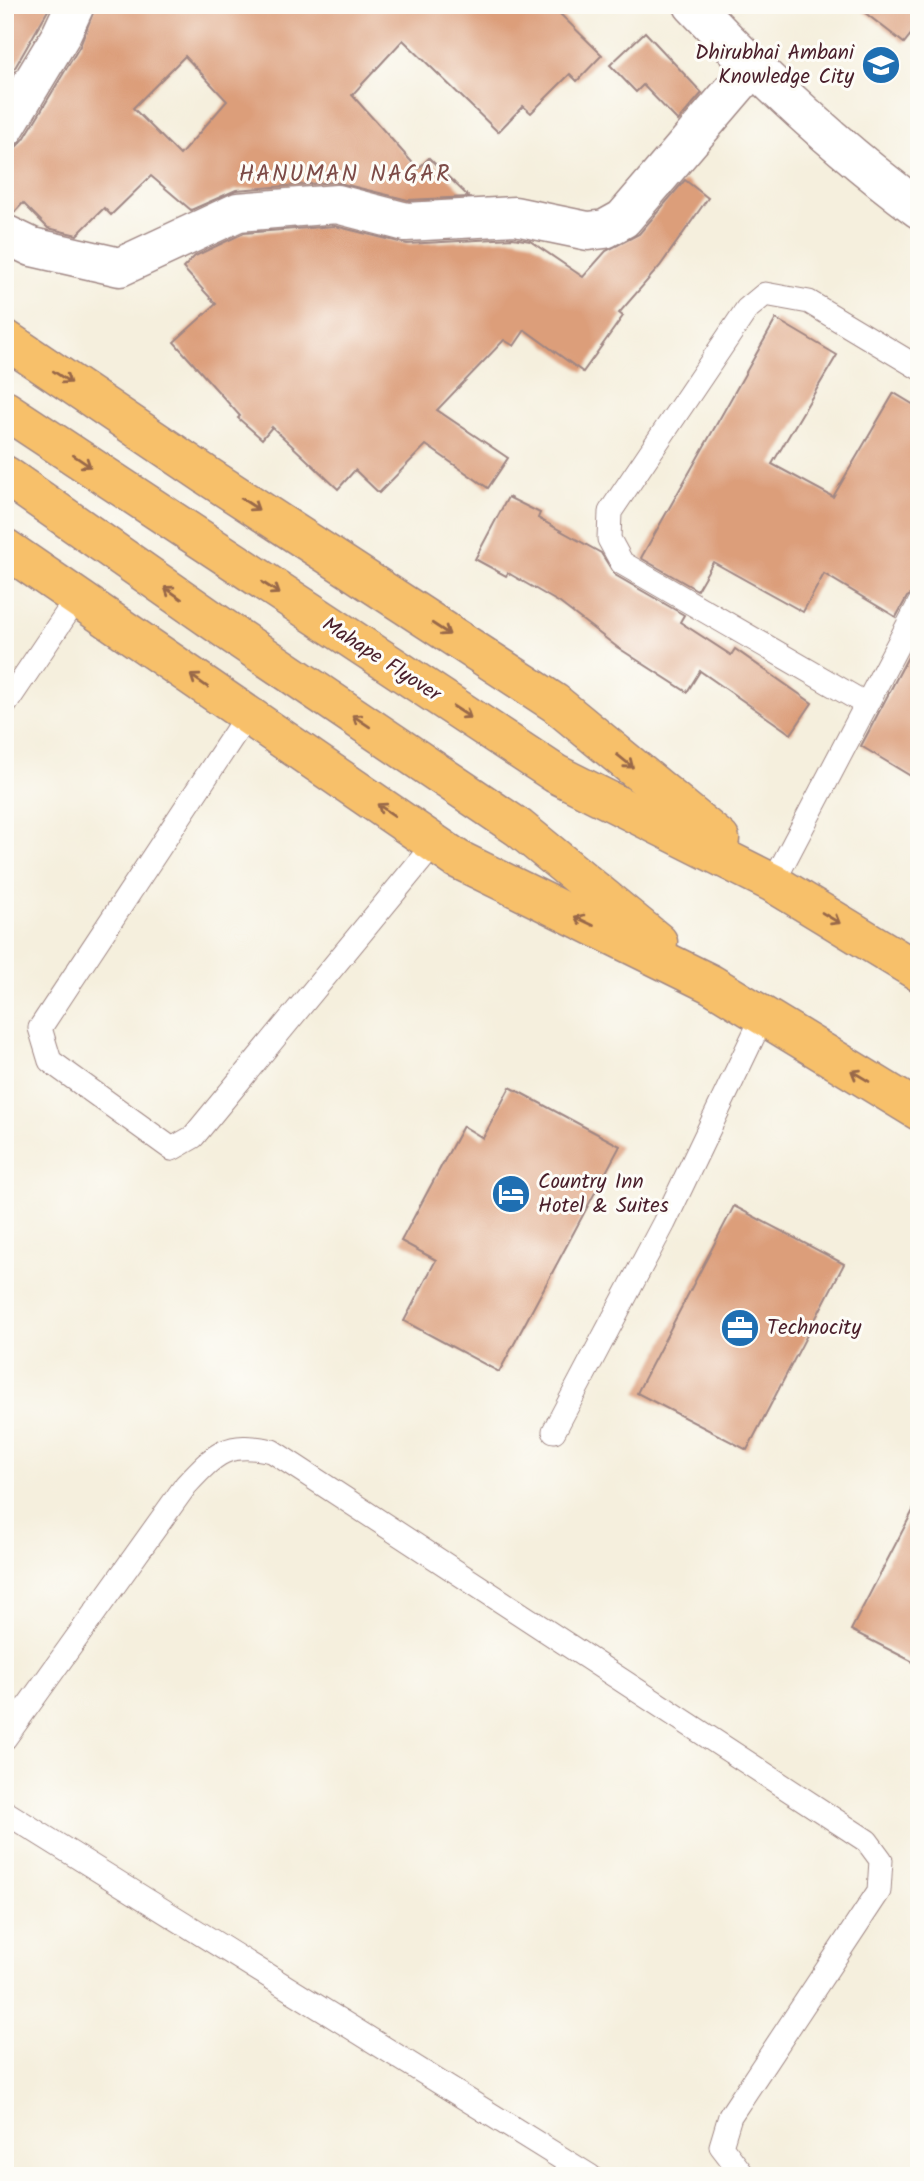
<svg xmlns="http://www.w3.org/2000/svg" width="924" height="2181" font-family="Kalam,sans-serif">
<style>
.building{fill:#dc9e7a;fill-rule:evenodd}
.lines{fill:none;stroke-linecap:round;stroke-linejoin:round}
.service-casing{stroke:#a08784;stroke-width:25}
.minor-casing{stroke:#a08784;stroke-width:41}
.tertiary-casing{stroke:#a08784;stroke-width:41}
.primary-casing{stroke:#a08784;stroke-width:41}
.service{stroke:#fff;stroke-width:23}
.minor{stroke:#fff;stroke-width:38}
.tertiary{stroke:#fff;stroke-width:38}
.primary{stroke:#f7c06b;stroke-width:38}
.oneway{stroke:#986748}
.labels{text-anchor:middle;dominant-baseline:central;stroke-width:6;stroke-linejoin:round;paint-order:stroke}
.poi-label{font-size:21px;fill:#4a1f2b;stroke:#fdfcf7;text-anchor:start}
.street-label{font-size:21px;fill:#4a1f2b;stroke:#fdfcf7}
.neighbourhood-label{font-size:23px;letter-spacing:2px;fill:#7d4b47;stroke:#fdfcf7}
</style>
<rect width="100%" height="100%" fill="#fdfcf7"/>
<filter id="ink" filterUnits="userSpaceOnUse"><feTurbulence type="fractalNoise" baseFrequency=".0143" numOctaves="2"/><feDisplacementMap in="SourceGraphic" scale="14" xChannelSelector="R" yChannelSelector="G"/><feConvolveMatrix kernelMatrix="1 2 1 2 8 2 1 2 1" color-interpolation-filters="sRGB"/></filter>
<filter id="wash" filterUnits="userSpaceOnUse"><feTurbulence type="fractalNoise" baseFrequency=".00686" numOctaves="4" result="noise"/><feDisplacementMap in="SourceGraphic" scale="28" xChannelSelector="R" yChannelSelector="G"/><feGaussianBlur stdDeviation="1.57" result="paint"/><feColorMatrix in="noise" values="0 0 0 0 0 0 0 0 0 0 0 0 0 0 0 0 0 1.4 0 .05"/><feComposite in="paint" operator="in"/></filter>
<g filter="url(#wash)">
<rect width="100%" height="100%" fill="#f5efdd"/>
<g id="blocks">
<!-- building -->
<g class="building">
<path d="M5 5H51L5 85Z"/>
<path d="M96 5H551L602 55 577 81 570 74 531 113 523 106 498 132 403 40 352 95 418 169 429 158 469 197 408 200 335 182 236 190 191 210 151 176 111 215 104 208 77 235 48 228 23 203 13 214 5 212V150L16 147 24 139 80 46ZM185 56 227 101 180 155 133 108Z"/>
<path d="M855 5H919V24L904 43Z"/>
<path d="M645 32 702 93 678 121 643 85 636 92 610 65Z"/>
<path d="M685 180 708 198 660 266 619 313 623 316 583 372 525 330 514 346 504 340 437 410 508 458 488 488 426 445 379 493 355 470 338 489 272 427 262 439 238 418 240 416 174 342 216 304 183 268 195 256 244 233 335 226 407 244 513 238 530 241 583 277 606 251 639 234Z"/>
<path d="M776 319 837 355 772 464 833 497 894 393 919 408V590L907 597 896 617 824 574 803 612 713 562 697 590 641 558Z"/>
<path d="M508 497 540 513 538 518 601 553 615 575 684 615 680 622 731 655 735 649 812 703 791 734 700 671 687 692 617 647 560 603 508 573 506 576 475 559Z"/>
<path d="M919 636V781L861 746Z"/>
<path d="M510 1087 620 1146 499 1372 404 1321 436 1260 401 1241 463 1126 483 1138Z"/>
<path d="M734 1206 844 1264 747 1450 637 1393Z"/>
<path d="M919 1499V1665L851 1630Z"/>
</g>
</g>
</g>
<g filter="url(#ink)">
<use href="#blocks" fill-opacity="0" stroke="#a08784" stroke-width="2"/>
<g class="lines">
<!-- service casing -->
<g class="service-casing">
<g id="service">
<path d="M866 704 622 563 609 539 610 512 747 309 765 294 809 302 919 368"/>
<path d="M5 705 77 598"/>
<path d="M247 715 40 1028 50 1061 172 1149 193 1137 435 843"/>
<path d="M773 883 919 604"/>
<path d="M554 1431 664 1223 763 1016"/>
<path d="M5 1738 186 1485C216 1453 227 1441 272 1451L867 1841 881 1860 879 1891 730 2116 721 2146 744 2176"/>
<path d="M5 1812 590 2176"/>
</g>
</g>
<!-- minor casing -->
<g class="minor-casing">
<g id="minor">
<path d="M5 128 61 35 75 5"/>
<path d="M5 234 32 247 120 267 238 212 337 204 406 222 515 216 588 231 605 229 623 219 752 68"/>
</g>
</g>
<!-- tertiary casing -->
<g class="tertiary-casing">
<path id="tertiary" d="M693 5C763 79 837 148 919 209"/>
</g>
<!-- primary casing -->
<g class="primary-casing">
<g id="primary">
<path d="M5 339 209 477 555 703 720 839"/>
<path d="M5 410 556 774 773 883 919 972"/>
<path d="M5 475 235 636 519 828 658 942"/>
<path d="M5 548 457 859 711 984 919 1111"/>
</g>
</g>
<!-- service -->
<use href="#service" class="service"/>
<!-- minor -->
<use href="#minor" class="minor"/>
<!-- tertiary -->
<use href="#tertiary" class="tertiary"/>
<!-- primary -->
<use href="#primary" class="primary"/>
</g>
<!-- one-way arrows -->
<defs><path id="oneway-shaft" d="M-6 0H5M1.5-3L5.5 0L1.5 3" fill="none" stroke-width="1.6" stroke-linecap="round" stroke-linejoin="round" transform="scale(1.75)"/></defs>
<g class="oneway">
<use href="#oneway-shaft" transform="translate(62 377) rotate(34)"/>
<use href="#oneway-shaft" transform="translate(82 461) rotate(34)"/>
<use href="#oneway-shaft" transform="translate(250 504) rotate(33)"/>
<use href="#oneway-shaft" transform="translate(271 588) rotate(33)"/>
<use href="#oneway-shaft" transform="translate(173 593) rotate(-145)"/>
<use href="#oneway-shaft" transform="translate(441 629) rotate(33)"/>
<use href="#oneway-shaft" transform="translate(199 681) rotate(-145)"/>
<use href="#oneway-shaft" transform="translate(462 712) rotate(33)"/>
<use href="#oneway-shaft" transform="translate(361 721) rotate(-146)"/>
<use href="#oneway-shaft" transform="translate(625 761) rotate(39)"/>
<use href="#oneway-shaft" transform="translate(386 810) rotate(-146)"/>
<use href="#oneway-shaft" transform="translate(831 918) rotate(31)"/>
<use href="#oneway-shaft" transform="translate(584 921) rotate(-154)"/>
<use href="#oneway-shaft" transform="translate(860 1076) rotate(-149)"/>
</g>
</g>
<!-- icons -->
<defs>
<g id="university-disc" transform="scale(2.0125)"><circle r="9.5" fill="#1f6fb2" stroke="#fdfcf7"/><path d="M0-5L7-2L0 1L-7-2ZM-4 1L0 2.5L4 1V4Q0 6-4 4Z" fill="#fff"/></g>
<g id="hotel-disc" transform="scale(2.0125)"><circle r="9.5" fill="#1f6fb2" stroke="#fdfcf7"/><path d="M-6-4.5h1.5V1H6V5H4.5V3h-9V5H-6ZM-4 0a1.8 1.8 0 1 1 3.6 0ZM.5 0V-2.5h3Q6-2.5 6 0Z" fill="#fff"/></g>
<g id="office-disc" transform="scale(2.0125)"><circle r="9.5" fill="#1f6fb2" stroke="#fdfcf7"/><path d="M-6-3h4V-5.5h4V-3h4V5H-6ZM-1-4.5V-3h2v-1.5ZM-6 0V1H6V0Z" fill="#fff"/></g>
</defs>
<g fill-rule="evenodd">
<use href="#university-disc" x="881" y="65"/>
<use href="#hotel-disc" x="511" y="1194"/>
<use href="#office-disc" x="740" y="1328"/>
</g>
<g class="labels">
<!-- poi labels -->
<g class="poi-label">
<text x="854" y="53" text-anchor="end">Dhirubhai Ambani<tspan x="854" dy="24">Knowledge City</tspan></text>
<text x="538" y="1182">Country Inn<tspan x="538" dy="24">Hotel &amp; Suites</tspan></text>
<text x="767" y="1328">Technocity</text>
</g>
<!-- street labels -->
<g class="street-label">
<text transform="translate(381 660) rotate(33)">Mahape Flyover</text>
</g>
<!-- neighbourhood labels -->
<g class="neighbourhood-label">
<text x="345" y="175">HANUMAN NAGAR</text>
</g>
</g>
<!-- margin -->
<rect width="924" height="2181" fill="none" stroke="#fdfcf7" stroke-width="28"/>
</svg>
